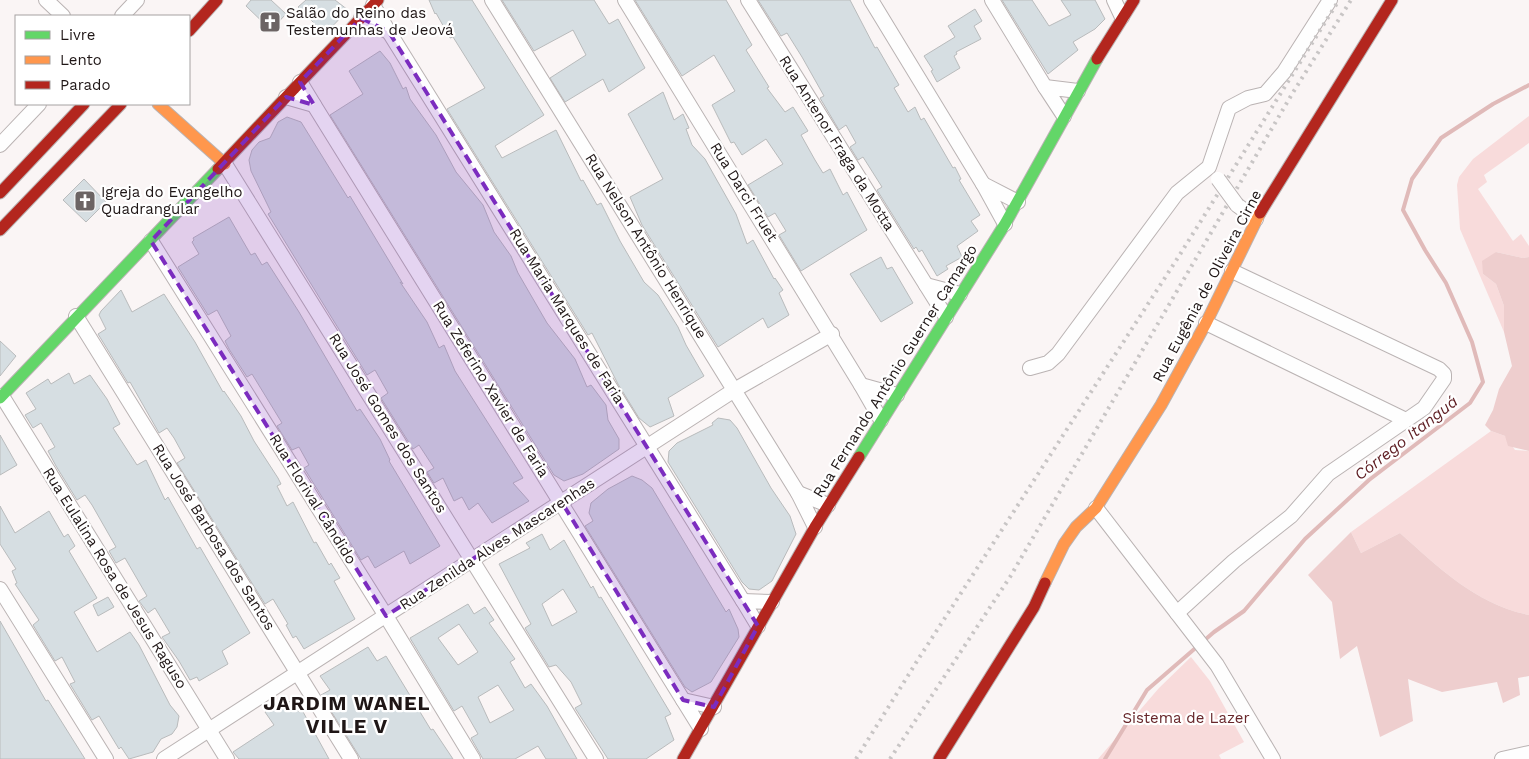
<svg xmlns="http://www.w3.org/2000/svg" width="1529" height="759" font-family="'Work Sans',sans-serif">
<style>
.green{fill:#f8dbdb}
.forest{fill:#eecece}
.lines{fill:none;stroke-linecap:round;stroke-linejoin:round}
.stream{stroke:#e0bab9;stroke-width:4}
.building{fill:#d6dee2;stroke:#b9bbbc;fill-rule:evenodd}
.street-casing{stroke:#bab3b3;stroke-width:16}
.fast-casing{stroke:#bab3b3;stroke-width:13}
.slow-casing{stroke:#bab3b3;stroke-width:13}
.jam-casing{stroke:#bab3b3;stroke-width:13}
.street{stroke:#fefefe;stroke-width:14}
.fast{stroke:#63d668;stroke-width:11}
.slow{stroke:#ff974d;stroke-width:11}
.jam{stroke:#b3261e;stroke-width:11}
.rail{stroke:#c8c5c5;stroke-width:4;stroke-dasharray:2.5 5;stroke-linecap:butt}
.street-bridge-casing{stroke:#bab3b3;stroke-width:16;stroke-linecap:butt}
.street-bridge{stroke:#fefefe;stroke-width:14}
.marked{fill:#7b2cbf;fill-opacity:0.2;stroke:#7b2cbf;stroke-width:4;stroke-dasharray:10 6;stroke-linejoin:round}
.labels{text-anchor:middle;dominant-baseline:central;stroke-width:4.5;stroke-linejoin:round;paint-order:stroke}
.poi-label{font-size:15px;fill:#1f1616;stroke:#fff;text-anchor:start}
.street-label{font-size:15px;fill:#1f1616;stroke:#fff}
.park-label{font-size:15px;fill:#67262a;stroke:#fff}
.water-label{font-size:16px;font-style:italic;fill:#5e1d22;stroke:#fff}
.district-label{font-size:20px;font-weight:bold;letter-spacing:1px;fill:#1f1616;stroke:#fff}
</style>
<rect width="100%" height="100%" fill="#faf5f5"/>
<!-- green -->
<g class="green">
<path d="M1529 116V143L1484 175 1487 182 1478 189 1513 241 1521 234 1529 246V257L1523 258 1496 252 1483 274 1496 284 1504 306V332L1460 229 1457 185 1459 177 1473 159Z"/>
<path d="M1491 431 1505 436 1515 450 1529 451V615C1476 604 1439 568 1400 533L1361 553 1351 532Z"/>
<path d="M1191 657 1210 681 1244 742 1219 755 1221 759H1098L1159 688Z"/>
</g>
<!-- forest -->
<g class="forest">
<path d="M1496 252 1523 258 1529 257V451L1508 446 1505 436 1491 431 1485 425 1493 410 1499 389 1512 366 1504 332V306L1496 284 1483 274 1482 261Z"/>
<path d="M1351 532 1361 553 1400 533C1439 568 1476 604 1529 615V676L1518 678 1520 695 1503 703 1497 682 1442 692 1408 679 1413 721 1380 737 1357 646 1340 659 1332 602 1308 575Z"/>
</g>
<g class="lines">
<!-- stream -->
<path class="stream" d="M1105 759 1147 690 1214 632 1244 611 1305 539 1369 480 1470 403 1483 382 1472 342 1446 283 1425 250 1403 210 1412 179 1441 138 1493 104 1529 85"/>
</g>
<!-- building -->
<g class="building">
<path d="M251 0H271L286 14 271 30 246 6Z"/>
<path d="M306 0H335L348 10 325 34 298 7Z"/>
<path d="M429 0H472L544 115 495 146 502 158 556 130 581 181 583 180 597 205 601 203 620 241 644 282 658 295 678 327 686 345 704 376 668 398 674 416 650 427 639 418 618 384 592 333 588 335 447 109 485 88 453 37 450 38 436 13 435 14Z"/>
<path d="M502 0H594L609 24 618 19 645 68 609 92 603 79 565 102 550 78 586 55 573 30 534 51Z"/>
<path d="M635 0H726L752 45 746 50 769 87 767 88 785 112 793 107 808 131 801 135 815 160 823 173 830 169 843 195 847 192 867 230 801 271 779 235 786 231 775 213 768 217 748 185 783 164 766 139 742 155 734 142 731 143 712 105 735 91 714 55 682 76Z"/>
<path d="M758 0H850L875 48 877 47 899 85 894 88 908 112 915 107 921 120 924 118 953 168 955 167 961 179 959 180 980 215 971 221 978 231 957 246 962 257 946 266 948 269 937 276 922 250 919 252 916 247 914 249 877 190 882 187 863 157 858 160 850 147 856 143 846 125 839 130 820 98 824 96 802 57 787 33 781 36Z"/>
<path d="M1002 0H1032L1049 26 1071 15 1061 0H1095L1105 19 1095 29 1073 42 1078 50 1048 74Z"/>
<path d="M975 9 982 21 974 26 981 39 956 52 957 54 954 56 960 68 937 82 931 71 933 70 924 56 955 37 948 26Z"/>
<path d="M380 51 390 63 403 89 406 87 410 99 436 135 456 172 483 205 494 232 511 256 518 273 547 323 575 359 587 387 591 385 606 405 608 420 619 439V449L583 474 564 481 554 475 330 115 363 94 349 71Z"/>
<path d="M663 92 674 120 683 114 689 128 686 129 692 145 705 159 736 214 747 244 753 240 774 279 775 278 783 290 779 293 789 315 768 328 763 318 718 347 642 225 630 197 663 179 628 114Z"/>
<path d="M287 117 301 122 348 198 350 196 403 284 400 282 427 322 439 348 444 345 455 371 523 478 513 483 529 501 492 523 478 503 469 510 462 497 454 501 443 478 434 483 427 472 434 468 419 445 413 449 381 398 388 393 375 370 367 375 268 214 271 212 251 171 249 160 252 150 259 142 270 138 278 122Z"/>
<path d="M84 179 106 202 86 222 63 200Z"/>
<path d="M229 217 251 255 255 253 262 265 267 262 299 312 357 411 360 409 380 439 390 460 389 461 440 546 410 564 404 551 375 568 368 556 361 560 304 468 309 465 299 447 292 450 277 426 282 423 252 374 247 377 229 349 225 341 231 336 217 310 208 315 178 267 199 254 192 242 194 240 193 238Z"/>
<path d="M881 257 887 269 892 267 913 303 881 322 850 274Z"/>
<path d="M121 290 132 312 164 294 195 342 223 392 224 391 241 416 254 441 278 478 281 484 277 486 287 506 293 502 314 543 316 542 329 565 331 563 340 578 334 581 355 619 304 649 296 636 293 638 286 625 288 624 273 599 265 604 177 463 185 458 174 438 167 428 159 433 130 382 128 383 98 334 106 329 99 315 101 311Z"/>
<path d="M0 341 16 356 0 376Z"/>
<path d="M69 373 74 384 90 375 107 399 120 424 113 428 137 465 146 460 165 500 168 497 197 549 200 547 250 633 222 651 228 664 199 681 197 677 190 680 179 661 162 637 170 633 155 608 148 613 139 601 147 596 125 558 116 563 109 551 116 547 92 505 85 495 77 500 56 466 48 451 55 447 41 423 33 428 25 415 36 409 26 393 48 379 51 384Z"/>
<path d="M718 418 730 420 737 428 771 488 790 516 796 534 772 581 759 590 749 589 742 582 668 462 669 451 677 443 713 425 712 423Z"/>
<path d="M0 435 17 465 0 475Z"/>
<path d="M632 476 642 480 652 488 726 612 729 609 738 629 739 637 711 682 692 692 685 687 585 526 593 521 589 513 591 503 608 489Z"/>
<path d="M0 506 15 533 49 511 64 537 68 534 75 546 69 551 97 598 74 612 97 652 130 632 139 645 170 705 179 716 177 727 172 734 161 739 153 752 129 759 121 747 119 749 99 716 92 720 70 684 75 682 62 657 55 661 33 625 39 620 15 584 17 583 12 571 16 569 0 544Z"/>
<path d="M542 534 550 550 564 540 591 588 593 586 599 598 601 597 671 714 665 717 674 740 646 759H608L575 708 582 704 571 682 556 665 549 667 525 628 531 624 499 564 530 548 526 543ZM563 589 577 612 552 626 542 604Z"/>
<path d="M108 597 114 607 98 616 93 605Z"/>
<path d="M468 604 474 614 485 607 494 620 489 623 515 659 510 662 525 688 531 684 547 706 577 759H546L538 746 515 759H483L471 738 478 734 462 706 454 711 410 638ZM459 624 478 652 458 665 438 638ZM498 685 514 710 490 723 478 697Z"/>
<path d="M0 621 46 701 48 700 85 759H0Z"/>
<path d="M368 647 377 661 386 656 431 730 433 729 453 759H361L321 695 330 690 320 676Z"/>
<path d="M285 701 293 702 299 712 302 710 329 759H239L233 752 274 725 265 712Z"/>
</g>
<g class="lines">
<!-- street casing -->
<g class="street-casing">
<g id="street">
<path d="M46 0 63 16"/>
<path d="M492 0 798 493"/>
<path d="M625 0 861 385"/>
<path d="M748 0 926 285"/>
<path d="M871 0 983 184"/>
<path d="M992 0 1045 87"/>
<path d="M1114 0 1122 17"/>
<path d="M122 16 137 0"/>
<path d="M361 18 389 32 373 5"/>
<path d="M389 32 743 601"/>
<path d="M286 97 314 105 300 82"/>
<path d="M314 105 683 700"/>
<path d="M1064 116 1045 87 1078 91"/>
<path d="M0 145 39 104"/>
<path d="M225 164 596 759"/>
<path d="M1237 205 1256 219"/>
<path d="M1005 224 983 184 1018 202"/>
<path d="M151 241 386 616 473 759"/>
<path d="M76 316 351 759"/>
<path d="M946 317 926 285 960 294"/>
<path d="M1206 323 1406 420"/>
<path d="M1030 368 1048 363 1058 354 1177 193 1209 167 1229 108 1248 98 1265 94 1284 72 1330 0"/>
<path d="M2 396 227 759"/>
<path d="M881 420 861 385 897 395"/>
<path d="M1096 508 1217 665 1273 759"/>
<path d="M815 527 798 493 828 505"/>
<path d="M0 589 106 759"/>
<path d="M1177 613 1234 561 1291 516 1328 474 1424 408 1444 379V374L1439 369 1232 271"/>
<path d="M758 626 743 601 772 602"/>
<path d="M701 729 683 700 714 707"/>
<path d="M164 759 736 389 832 334"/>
<path d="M1502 759 1529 753"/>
</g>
</g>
<!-- fast casing -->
<g class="fast-casing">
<g id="fast">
<path d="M0 398 218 169"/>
<path d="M859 457 1005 224 1097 59"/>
</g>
</g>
<!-- slow casing -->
<g class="slow-casing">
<g id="slow">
<path d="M158 104 225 164"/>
<path d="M1045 583 1064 544 1076 527 1096 508 1161 405 1206 323 1260 213"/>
</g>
</g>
<!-- jam casing -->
<g class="jam-casing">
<g id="jam">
<path d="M189 31 217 0"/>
<path d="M1097 59 1134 0"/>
<path d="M218 169 378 0"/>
<path d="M0 193 84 104"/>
<path d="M1260 213 1392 0"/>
<path d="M0 230 121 104"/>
<path d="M683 759 815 527 859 457"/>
<path d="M939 759 1034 607 1045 583"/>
</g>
</g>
<!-- street -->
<use href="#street" class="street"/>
<!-- fast -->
<use href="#fast" class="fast"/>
<!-- slow -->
<use href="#slow" class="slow"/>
<!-- jam -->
<use href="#jam" class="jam"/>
<!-- rail -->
<g class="rail">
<path d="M856 759 919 658 1179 256 1339 0"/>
<path d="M890 759 1010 577 1292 94 1351 0"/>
</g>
<!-- street-bridge casing -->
<g class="street-bridge-casing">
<path id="street-bridge" d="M1218 179 1237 205"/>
</g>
<!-- street-bridge -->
<use href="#street-bridge" class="street-bridge"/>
</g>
<!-- marked area -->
<path class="marked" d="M361 18 389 32 758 626 714 707 683 700 561 501 386 616 151 241 286 97 314 105 300 82Z"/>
<!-- icons -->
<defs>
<g id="church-square" transform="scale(1.125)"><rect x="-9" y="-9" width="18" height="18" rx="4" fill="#6c6464" stroke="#fff"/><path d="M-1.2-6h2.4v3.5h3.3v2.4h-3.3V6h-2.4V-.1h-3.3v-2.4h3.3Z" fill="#fff"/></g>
</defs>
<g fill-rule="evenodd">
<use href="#church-square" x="270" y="22"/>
<use href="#church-square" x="85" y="201"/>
</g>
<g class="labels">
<!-- poi labels -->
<g class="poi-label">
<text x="286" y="13">Salão do Reino das<tspan x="286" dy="17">Testemunhas de Jeová</tspan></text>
<text x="101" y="192">Igreja do Evangelho<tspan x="101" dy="17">Quadrangular</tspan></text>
</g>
<!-- street labels -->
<g class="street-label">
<text transform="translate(837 143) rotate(58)">Rua Antenor Fraga da Motta</text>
<text transform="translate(744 192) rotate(58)">Rua Darci Fruet</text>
<text transform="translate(646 246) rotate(58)">Rua Nelson Antônio Henrique</text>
<text transform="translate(1207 286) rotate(-62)">Rua Eugênia de Oliveira Cirne</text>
<text transform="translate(567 316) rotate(58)">Rua Maria Marques de Faria</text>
<text transform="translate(895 371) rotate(-58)">Rua Fernando Antônio Guerner Camargo</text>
<text transform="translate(491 389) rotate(58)">Rua Zeferino Xavier de Faria</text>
<text transform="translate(388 423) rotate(58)">Rua José Gomes dos Santos</text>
<text transform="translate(313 499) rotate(58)">Rua Florival Cândido</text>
<text transform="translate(214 537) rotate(58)">Rua José Barbosa dos Santos</text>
<text transform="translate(497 544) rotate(-33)">Rua Zenilda Alves Mascarenhas</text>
<text transform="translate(115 578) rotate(58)">Rua Eulalina Rosa de Jesus Raguso</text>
</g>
<!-- park labels -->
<g class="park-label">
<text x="1186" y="718">Sistema de Lazer</text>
</g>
<!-- water labels -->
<g class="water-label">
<text transform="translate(1406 438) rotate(-38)">Córrego Itanguá</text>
</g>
<!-- district labels -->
<g class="district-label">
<text x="347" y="703">JARDIM WANEL<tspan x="347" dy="23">VILLE V</tspan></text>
</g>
</g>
<!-- legend -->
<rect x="15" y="15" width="175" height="90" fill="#ffffff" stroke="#a5a2a2"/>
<rect x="25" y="31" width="25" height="8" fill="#63d668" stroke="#a5a2a2"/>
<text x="60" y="40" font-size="15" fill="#1f1616">Livre</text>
<rect x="25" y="56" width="25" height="8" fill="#ff974d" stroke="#a5a2a2"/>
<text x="60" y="65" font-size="15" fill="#1f1616">Lento</text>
<rect x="25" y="81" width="25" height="8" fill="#b3261e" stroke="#a5a2a2"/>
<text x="60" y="90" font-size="15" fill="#1f1616">Parado</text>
</svg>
